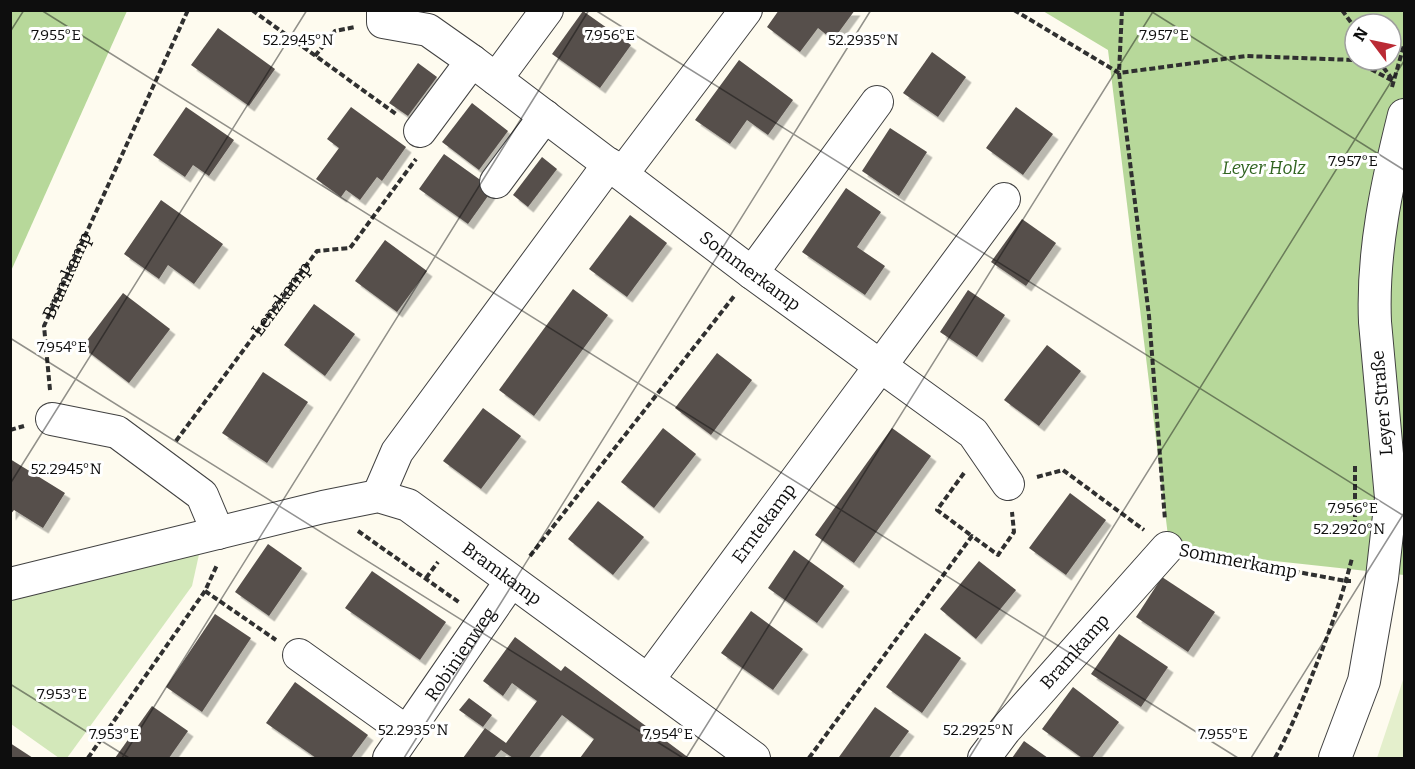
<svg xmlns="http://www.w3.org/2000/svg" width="1415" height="769" font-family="Bitter,serif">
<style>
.green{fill:#d3e8ba}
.forest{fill:#b7d89a;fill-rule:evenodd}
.pitch{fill:#e4efcc}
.building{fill:#564f4b;filter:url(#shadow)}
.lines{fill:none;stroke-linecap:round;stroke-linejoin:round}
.minor-casing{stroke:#414141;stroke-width:34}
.path{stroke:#303030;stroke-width:4;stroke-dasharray:6 3;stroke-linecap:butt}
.minor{stroke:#fff;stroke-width:32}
.ticks{fill:none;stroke:#0e0e0e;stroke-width:1.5;stroke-opacity:0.45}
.labels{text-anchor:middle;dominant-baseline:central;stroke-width:6;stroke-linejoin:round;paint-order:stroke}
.park-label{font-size:18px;font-style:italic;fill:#306420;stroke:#fff}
.street-label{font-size:18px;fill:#0e0e0e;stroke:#fff}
.ticks-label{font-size:15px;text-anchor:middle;fill:#0e0e0e;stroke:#fff;stroke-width:6;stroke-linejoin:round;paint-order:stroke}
</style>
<defs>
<filter id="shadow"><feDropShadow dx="5.5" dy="5.5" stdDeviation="0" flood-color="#0004"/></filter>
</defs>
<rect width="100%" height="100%" fill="#fefbef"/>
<!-- green -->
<path class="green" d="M200 550 192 586 67 758H59L11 724V599Z"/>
<!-- forest -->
<g class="forest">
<path d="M11 10 127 11 11 271 10 11Z"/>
<path d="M1043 11H1404V575L1218 555 1169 544 1108 50ZM1355 24H1391V60H1355Z"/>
</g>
<!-- pitch -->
<path class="pitch" d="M1404 677V758H1377Z"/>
<!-- building -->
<g class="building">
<path d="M779 10H855L833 40 818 28 800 52 767 27Z"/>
<path d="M583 11 631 45 600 88 552 54Z"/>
<path d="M218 28 275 69 249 106 191 65Z"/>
<path d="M932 52 966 77 938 117 903 93Z"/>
<path d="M739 60 793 100 768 135 747 120 730 144 695 120Z"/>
<path d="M418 63 437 77 408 116 389 103Z"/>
<path d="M472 103 508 131 479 170 442 142Z"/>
<path d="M186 107 234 140 209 176 193 165 185 177 153 155Z"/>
<path d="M351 107 406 147 382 181 377 177 360 200 346 190 341 197 316 179 339 148 327 139Z"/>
<path d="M1016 107 1053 134 1023 175 986 148Z"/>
<path d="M890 128 927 152 899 196 862 171Z"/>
<path d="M444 154 493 189 468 224 419 189Z"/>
<path d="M542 157 557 169 528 207 513 195Z"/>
<path d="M846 188 881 212 857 247 885 266 865 295 802 252Z"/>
<path d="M161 200 223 244 194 284 168 265 159 279 124 254Z"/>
<path d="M630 215 667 243 627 297 589 269Z"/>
<path d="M1022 219 1056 243 1026 286 991 262Z"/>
<path d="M385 240 427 271 397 312 355 281Z"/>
<path d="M573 289 608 315 534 416 499 390Z"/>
<path d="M968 290 1005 315 977 357 940 332Z"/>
<path d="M123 293 170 329 129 383 82 347Z"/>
<path d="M314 304 355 334 325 376 284 345Z"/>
<path d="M1047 345 1081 371 1039 426 1004 400Z"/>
<path d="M717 353 752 380 711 435 675 408Z"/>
<path d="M263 372 308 402 267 463 222 433Z"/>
<path d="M483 408 521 436 481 489 443 461Z"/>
<path d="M663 428 696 454 654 508 621 482Z"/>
<path d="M892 428 931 456 854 563 815 535Z"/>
<path d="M10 459 65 493 43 528 14 510 10 515Z"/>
<path d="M1070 493 1106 520 1066 575 1029 548Z"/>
<path d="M598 501 644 537 613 575 568 539Z"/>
<path d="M268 544 302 568 269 616 235 592Z"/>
<path d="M794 550 844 586 817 623 768 588Z"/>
<path d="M979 561 1016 590 976 639 940 609Z"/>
<path d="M372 571 446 622 420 660 345 608Z"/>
<path d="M1162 577 1215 612 1188 652 1136 617Z"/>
<path d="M751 611 803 649 773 690 721 653Z"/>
<path d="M215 614 251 638 202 712 166 687Z"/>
<path d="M925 633 961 658 922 713 886 687Z"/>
<path d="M1119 634 1168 667 1141 707 1091 674Z"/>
<path d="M515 637 561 671 565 666 689 758H580L594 739 562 715 529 758H513L501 750 494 758H463L485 728 506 743 537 701 512 683 503 696 483 681Z"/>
<path d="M295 682 368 735 351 758H316L266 723Z"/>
<path d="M1073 687 1119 722 1092 758H1082L1042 729Z"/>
<path d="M469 698 492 715 483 727 459 710Z"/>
<path d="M152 706 188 731 169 758H115Z"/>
<path d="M875 707 909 731 889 758H841L839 757Z"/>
<path d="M1024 741 1048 758H1012Z"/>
<path d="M10 743 33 758H10Z"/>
</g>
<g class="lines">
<!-- minor casing -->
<g class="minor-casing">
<g id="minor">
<path id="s3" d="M383 10V22L428 30 472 61 752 273 973 433 1008 484"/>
<path d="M496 79 547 10"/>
<path d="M420 131 472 61"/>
<path d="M622 174 746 10"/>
<path d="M496 182 545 116"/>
<path d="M752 273 877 102"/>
<path d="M52 419 117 432 202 495 218 533"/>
<path d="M378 496 397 452 609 164"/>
<path id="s4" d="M10 584 323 507 378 496 408 505 754 758"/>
<path d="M299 655 407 732"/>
<path id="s5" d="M648 680 1004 199"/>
<path id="s6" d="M389 758 511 581"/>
<path id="s7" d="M984 758 1005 730 1167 548"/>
<path d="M1335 758 1364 681 1382 578 1391 498 1375 322C1372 252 1387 183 1404 115"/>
</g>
</g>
<!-- path -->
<g class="path">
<path d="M252 10 396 114"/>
<path d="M1014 10 1119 73 1246 56 1354 60 1393 81"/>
<path d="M1122 10 1119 73 1149 316 1165 520"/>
<path d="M1342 10 1355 28"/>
<path d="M315 56 335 31 355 27"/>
<path d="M1378 60 1392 79"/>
<path d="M1392 87 1404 45"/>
<path id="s1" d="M50 390 44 326 188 10"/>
<path d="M10 430 24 426"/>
<path id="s2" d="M176 441 317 251 350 248 416 159"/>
<path d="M1355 466V524"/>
<path d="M964 473 937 510 972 536"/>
<path d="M1037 477 1063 470 1144 530"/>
<path d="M358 531 460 603"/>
<path d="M1196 553 1346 581H1351"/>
<path d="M530 556 735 295"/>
<path d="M426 578 438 562"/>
<path d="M205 591 276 640"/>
<path d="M88 758 205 591 217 565"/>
<path d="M809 758 972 536 998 555 1014 532 1012 512"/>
<path d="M1275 758C1290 731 1302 702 1313 673 1328 636 1342 598 1352 558"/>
</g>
<!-- minor -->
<use href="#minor" class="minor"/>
</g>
<!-- ticks -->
<path class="ticks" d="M41 10 1238 758M595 10 1404 516M1149 10 1404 170M10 32 24 10M10 338 683 758M10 484 307 10M10 684 129 758M122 758 589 10M404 758 871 10M686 758 1154 10M969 758 1404 61M1251 758 1404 513"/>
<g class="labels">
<!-- park labels -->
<g class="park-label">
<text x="1264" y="168">Leyer Holz</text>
</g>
<!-- street labels -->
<g class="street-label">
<text stroke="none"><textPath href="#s3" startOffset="460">Sommerkamp</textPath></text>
<text stroke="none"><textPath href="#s1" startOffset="120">Bramkamp</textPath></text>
<text stroke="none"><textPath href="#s2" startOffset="177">Lenzkamp</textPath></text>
<text transform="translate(1382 403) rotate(-95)">Leyer Straße</text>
<text stroke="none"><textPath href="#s5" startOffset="195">Erntekamp</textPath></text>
<text transform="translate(1238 561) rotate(11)">Sommerkamp</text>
<text stroke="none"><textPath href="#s4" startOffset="526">Bramkamp</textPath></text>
<text stroke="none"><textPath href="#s7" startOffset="140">Bramkamp</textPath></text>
<text stroke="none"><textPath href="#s6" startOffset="126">Robinienweg</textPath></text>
</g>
</g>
<g class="ticks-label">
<text x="56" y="40">7.955°E</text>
<text x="610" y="40">7.956°E</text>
<text x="1164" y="40">7.957°E</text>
<text x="298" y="45">52.2945°N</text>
<text x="863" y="45">52.2935°N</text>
<text x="1353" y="166">7.957°E</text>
<text x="62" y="352">7.954°E</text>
<text x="66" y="474">52.2945°N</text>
<text x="1353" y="513">7.956°E</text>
<text x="1349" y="534">52.2920°N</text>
<text x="62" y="699">7.953°E</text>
<text x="413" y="735">52.2935°N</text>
<text x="978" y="735">52.2925°N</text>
<text x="114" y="739">7.953°E</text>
<text x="668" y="739">7.954°E</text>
<text x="1223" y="739">7.955°E</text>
</g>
<!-- border -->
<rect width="1415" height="769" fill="none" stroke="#0e0e0e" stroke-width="24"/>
<!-- north arrow -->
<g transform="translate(1373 42) rotate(302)"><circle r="28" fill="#ffffff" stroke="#9f9f9f" stroke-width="1.5"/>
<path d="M0-4.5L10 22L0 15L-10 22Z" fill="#ba2a34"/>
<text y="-9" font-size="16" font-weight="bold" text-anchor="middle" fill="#0e0e0e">N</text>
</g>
</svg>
